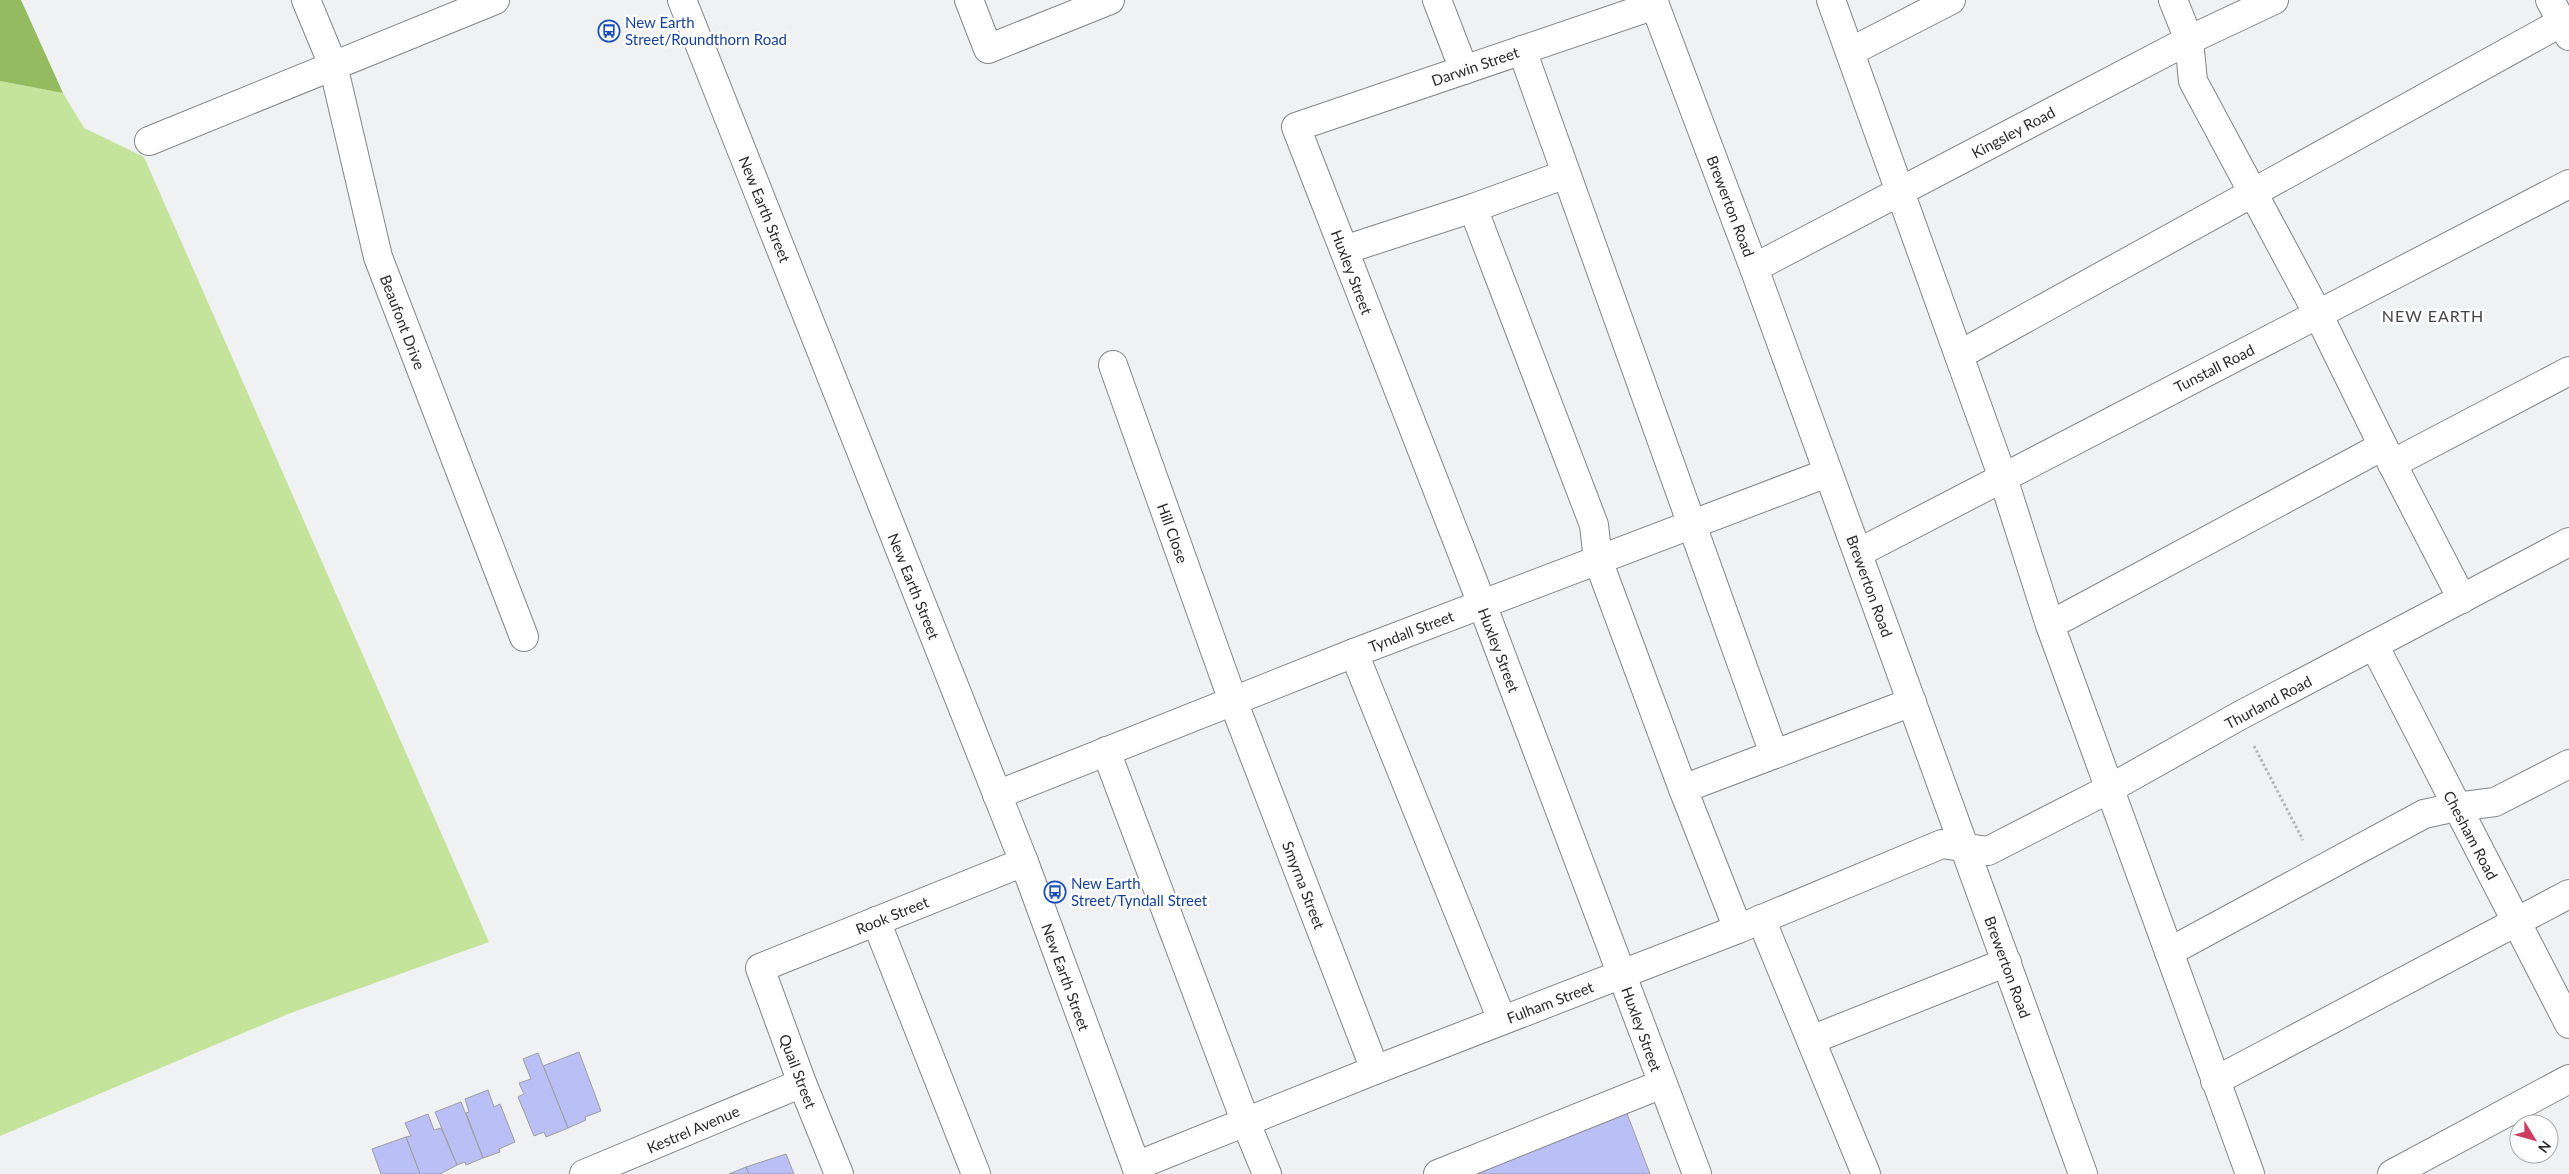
<svg xmlns="http://www.w3.org/2000/svg" width="2569" height="1174" font-family="Lato,sans-serif">
<style>
.green{fill:#c3e49a}
.forest{fill:#94bb60}
.building{fill:#babff5;stroke:#9d9d9f}
.lines{fill:none;stroke-linecap:round;stroke-linejoin:round}
.minor-casing{stroke:#848586;stroke-width:30}
.path{stroke:#b4b5b6;stroke-width:3;stroke-dasharray:2.5 2.5;stroke-linecap:butt}
.minor{stroke:#fff;stroke-width:28}
.labels{text-anchor:middle;dominant-baseline:central;stroke-width:5;stroke-linejoin:round;paint-order:stroke}
.transit-label{font-size:15px;fill:#164399;stroke:#fefeff;text-anchor:start}
.street-label{font-size:15px;fill:#2b2b2c;stroke:#fefeff}
.neighbourhood-label{font-size:16px;letter-spacing:1px;fill:#474748;stroke:#fefeff}
</style>
<rect width="100%" height="100%" fill="#f0f1f2"/>
<!-- green -->
<path class="green" d="M0 81 63 93 84 128 144 157 489 942 288 1014 0 1136Z"/>
<!-- forest -->
<path class="forest" d="M0 0H21L63 93 0 81Z"/>
<!-- building -->
<g class="building">
<path d="M579 1052 601 1111 585 1117 586 1120 568 1128 543 1066Z"/>
<path d="M538 1053 568 1128 546 1137 544 1132 534 1136 518 1097 524 1094 519 1083 531 1079 523 1059Z"/>
<path d="M488 1090 494 1107 500 1104 515 1142 499 1149 500 1152 483 1158 466 1113 469 1112 465 1099Z"/>
<path d="M461 1102 483 1158 466 1165 465 1162 457 1165 435 1112Z"/>
<path d="M1626 1111 1650 1174H1458Z"/>
<path d="M428 1114 434 1130 441 1128 457 1165 440 1174H420L406 1137 411 1136 405 1123Z"/>
<path d="M406 1137 420 1174H381L372 1149Z"/>
<path d="M786 1154 794 1174H749L746 1167Z"/>
<path d="M746 1167 749 1174H729Z"/>
</g>
<g class="lines">
<!-- minor casing -->
<g class="minor-casing">
<g id="minor">
<path d="M306 0 333 65 378 257 524 637"/>
<path d="M682 0 1024 862 1139 1174"/>
<path d="M969 0 988 49 1110 0"/>
<path d="M1437 0 1464 70"/>
<path d="M1653 0 1754 268 2083 1174"/>
<path d="M1831 0 2003 478 2050 625 2250 1174"/>
<path d="M2173 0 2189 40 2193 81 2318 314 2383 446 2462 599"/>
<path d="M2550 0 2569 36"/>
<path d="M1655 5 1296 127 1482 604 1697 1174"/>
<path d="M1522 50 1774 754"/>
<path d="M1850 52 1951 0"/>
<path d="M149 141 495 0"/>
<path d="M1473 208 1594 525 1598 560 1683 789 1738 929"/>
<path d="M1344 250 1473 208 1566 174"/>
<path d="M1754 268 2189 40 2274 0"/>
<path d="M1959 355 2562 22"/>
<path d="M1113 365 1233 701 1375 1070"/>
<path d="M2392 464 2569 371"/>
<path d="M1858 553 2569 184"/>
<path d="M2050 625 2383 446"/>
<path d="M2374 645 2569 1024"/>
<path d="M1354 653 1502 1020"/>
<path d="M1106 751 1246 1123 1267 1174"/>
<path d="M1683 789 1912 702"/>
<path d="M997 795 1354 653 1827 473"/>
<path d="M1761 919 1866 1174"/>
<path d="M876 921 976 1174"/>
<path d="M2169 952 2424 814 2456 807 2495 802 2569 764"/>
<path d="M1811 1040 2007 962"/>
<path d="M2215 1081 2569 894"/>
<path d="M1136 1166 1375 1070 1738 929 1942 844 1988 851 2109 789 2239 716 2569 542"/>
<path d="M584 1174 802 1083"/>
<path d="M839 1174 802 1083 760 968 1024 862"/>
<path d="M1438 1174 1662 1084"/>
<path d="M2392 1174 2569 1079"/>
</g>
</g>
<!-- path -->
<path class="path" d="M2254 746 2303 840"/>
<!-- minor -->
<use href="#minor" class="minor"/>
</g>
<!-- icons -->
<defs>
<g id="bus-ring" transform="scale(1.125)"><circle r="9.5" fill="#fefeff" stroke="#1a4fb4" stroke-width="1.5"/><path d="M-5-6H5V4H4V6H2V4H-2V6H-4V4H-5ZM-3.5-4V0h7V-4ZM-3.5 1.2v1.5H-2V1.2ZM2 1.2v1.5H3.5V1.2Z" fill="#1a4fb4"/></g>
</defs>
<g fill-rule="evenodd">
<use href="#bus-ring" x="609" y="31"/>
<use href="#bus-ring" x="1055" y="892"/>
</g>
<g class="labels">
<!-- transit labels -->
<g class="transit-label">
<text x="625" y="22">New Earth<tspan x="625" dy="17">Street/Roundthorn Road</tspan></text>
<text x="1071" y="883">New Earth<tspan x="1071" dy="17">Street/Tyndall Street</tspan></text>
</g>
<!-- street labels -->
<g class="street-label">
<text transform="translate(1475 66) rotate(-19)">Darwin Street</text>
<text transform="translate(2013 132) rotate(-28)">Kingsley Road</text>
<text transform="translate(1731 206) rotate(69)">Brewerton Road</text>
<text transform="translate(765 209) rotate(68)">New Earth Street</text>
<text transform="translate(1352 272) rotate(69)">Huxley Street</text>
<text transform="translate(403 322) rotate(69)">Beaufont Drive</text>
<text transform="translate(2214 368) rotate(-27)">Tunstall Road</text>
<text transform="translate(1173 533) rotate(70)">Hill Close</text>
<text transform="translate(914 586) rotate(68)">New Earth Street</text>
<text transform="translate(1870 586) rotate(70)">Brewerton Road</text>
<text transform="translate(1411 631) rotate(-21)">Tyndall Street</text>
<text transform="translate(1499 650) rotate(69)">Huxley Street</text>
<text transform="translate(2268 702) rotate(-28)">Thurland Road</text>
<text transform="translate(2471 835) rotate(62)">Chesham Road</text>
<text transform="translate(1304 885) rotate(69)">Smyrna Street</text>
<text transform="translate(892 915) rotate(-22)">Rook Street</text>
<text transform="translate(2008 967) rotate(70)">Brewerton Road</text>
<text transform="translate(1066 977) rotate(70)">New Earth Street</text>
<text transform="translate(1550 1002) rotate(-21)">Fulham Street</text>
<text transform="translate(1642 1029) rotate(70)">Huxley Street</text>
<text transform="translate(798 1071) rotate(69)">Quail Street</text>
<text transform="translate(693 1129) rotate(-23)">Kestrel Avenue</text>
</g>
<!-- neighbourhood labels -->
<g class="neighbourhood-label">
<text x="2433" y="315">NEW EARTH</text>
</g>
</g>
<!-- north arrow -->
<g transform="translate(2534 1139) rotate(127)"><circle r="24" fill="#fefeff" stroke="#aaaaab"/>
<path d="M0-4L9 19L0 12L-9 19Z" fill="#cc3d61"/>
<text y="-8" font-size="14" font-weight="bold" text-anchor="middle" fill="#2b2b2c">N</text>
</g>
</svg>
